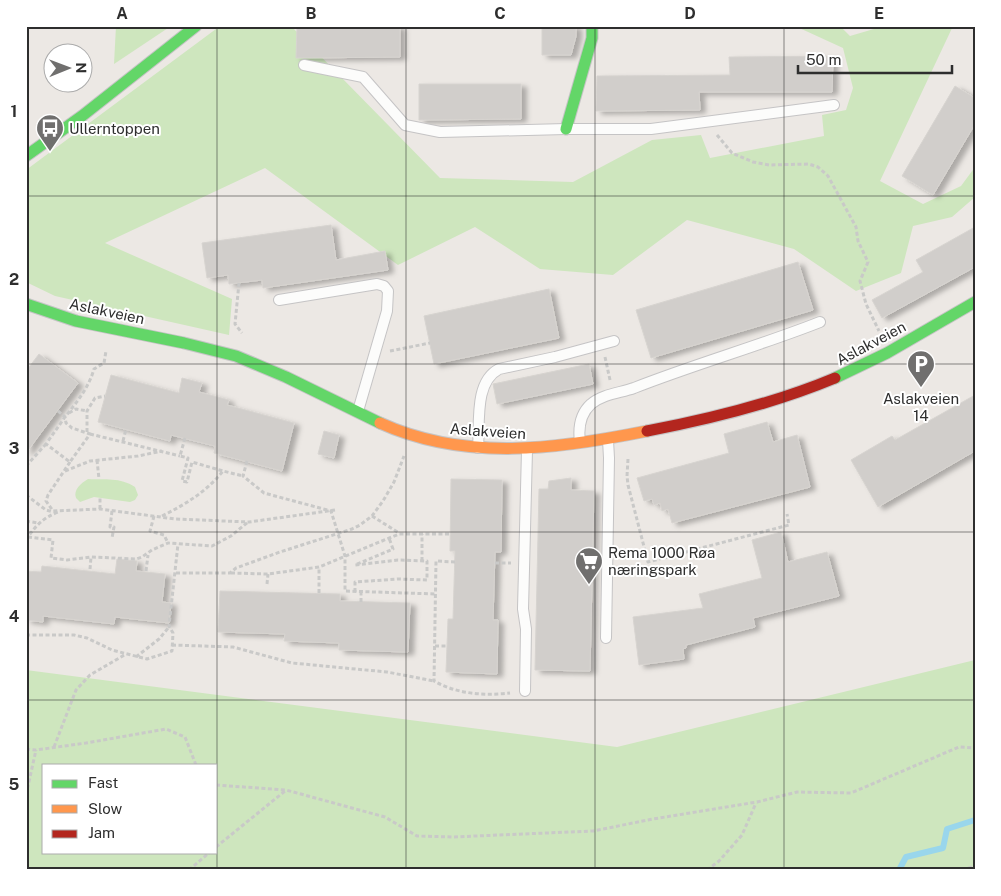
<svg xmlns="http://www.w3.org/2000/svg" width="1001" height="896" font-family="'Public Sans',sans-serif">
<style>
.green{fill:#cee6be;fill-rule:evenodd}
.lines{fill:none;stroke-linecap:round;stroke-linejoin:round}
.stream{stroke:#99d6ec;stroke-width:6}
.building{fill:#d1cecb;stroke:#d7d4d0;filter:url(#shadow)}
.lane-casing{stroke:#c5c4c5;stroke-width:12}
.fast-casing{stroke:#c5c4c5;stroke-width:13}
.slow-casing{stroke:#c5c4c5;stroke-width:13}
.jam-casing{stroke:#c5c4c5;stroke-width:13}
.path{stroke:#c9c9c8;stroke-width:3;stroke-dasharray:4 2.5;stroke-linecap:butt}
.lane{stroke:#fcfcfb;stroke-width:10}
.fast{stroke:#63d668;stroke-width:11}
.slow{stroke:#ff974d;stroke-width:11}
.jam{stroke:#b3261e;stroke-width:11}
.grid{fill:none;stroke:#2e2e2e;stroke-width:1;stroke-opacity:0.55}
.labels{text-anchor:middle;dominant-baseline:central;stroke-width:4;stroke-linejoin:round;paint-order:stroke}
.poi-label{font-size:15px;fill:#2e2e2e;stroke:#fff;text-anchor:start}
.street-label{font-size:15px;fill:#2e2e2e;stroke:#fff}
.neatline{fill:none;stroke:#2e2e2e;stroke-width:2}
.grid-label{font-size:16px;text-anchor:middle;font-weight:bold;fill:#2e2e2e}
</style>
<defs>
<filter id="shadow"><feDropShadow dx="5.5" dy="3" stdDeviation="2.5" flood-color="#0004"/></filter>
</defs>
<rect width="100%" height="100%" fill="#ece8e4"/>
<!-- green -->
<g class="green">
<path d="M116 26H171L114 64Z"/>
<path d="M220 26H291L440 178 573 182 652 140 701 135 710 158 824 136 822 115 846 110 853 88 843 48 795 26H840L850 36 884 26H953L880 181 923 204 961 186 975 167V197L952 217 913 226 901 273 856 291 794 249 687 220 613 275 540 269 475 227 398 265 265 168 105 243 232 299 229 335 55 296 26 282V170Z"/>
<path d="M88 479C105 480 120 477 135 487L138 495 135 500 130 502 94 497 80 502 76 498C73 490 81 483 88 479Z"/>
<path d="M975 660V870H26V670L617 747ZM44 765H216V852H44Z"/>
</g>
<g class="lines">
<!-- stream -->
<path class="stream" d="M899 870 906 857 943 848 947 829 975 820"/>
</g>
<!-- building -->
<g class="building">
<path d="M297 26H400V57L296 58Z"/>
<path d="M542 26H576V36L571 55H542Z"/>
<path d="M833 56 832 92H699L700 110 596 111 597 76 730 75 729 57Z"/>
<path d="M419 84H521V119L419 120Z"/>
<path d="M955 86 975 98V124L933 195 902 176Z"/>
<path d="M331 225 336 260 385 251 388 270 263 288 262 280 229 284 228 275 207 278 202 243Z"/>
<path d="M975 227V267L882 318 872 300 923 272 916 260Z"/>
<path d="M798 262 813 310 651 358 636 310Z"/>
<path d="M549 289 559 338 434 364 424 316Z"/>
<path d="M39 354 78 383 26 453V371Z"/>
<path d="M589 364 593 384 497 404 493 384Z"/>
<path d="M111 375 179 393 182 378 202 383 199 392 229 400 227 405 294 423 282 471 214 453 215 446 171 435 170 441 98 422Z"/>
<path d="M975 395V451L878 507 851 460 892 436 895 440Z"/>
<path d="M767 422 773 442 797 435 810 487 672 523 668 509 662 511 660 503 654 505 652 499 644 501 637 478 729 453 724 434Z"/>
<path d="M324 431 339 435 334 458 318 454Z"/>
<path d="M571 478V490L594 491 590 671 535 670 539 489H548L549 481Z"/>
<path d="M451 479 502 480 501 552H495L493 620H498L497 674 446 672 448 619H453L455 551H450Z"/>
<path d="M781 532 788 562 827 552 839 596 753 618 755 627 686 645V648L683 649 684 659 639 665 633 617 703 608 699 594 762 578 752 540Z"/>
<path d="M117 559 137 561 136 571 165 574 162 602 171 603 169 623 115 617 114 624 43 616V622L26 620V571L41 572 42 566 115 574Z"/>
<path d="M220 591 340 594V601L410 603 408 652 339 650V643L284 641 285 634 218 632Z"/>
</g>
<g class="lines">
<!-- lane casing -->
<g class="lane-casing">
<g id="lane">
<path d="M304 65 363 77 405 125 440 132 566 129H651L834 105"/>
<path d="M279 300 377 284 384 286 388 291 387 311 358 411"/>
<path d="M580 442C578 427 580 414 591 404 603 394 620 393 634 388 695 364 759 346 820 322"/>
<path d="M478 448C480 423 474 382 499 369L555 357 614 341"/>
<path d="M606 638 609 458 608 440"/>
<path d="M525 691 526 629 523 609 527 450"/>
</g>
</g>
<!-- fast casing -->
<g class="fast-casing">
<g id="fast">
<path d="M566 129 592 38V26"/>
<path d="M26 156 82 116 196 26"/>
<path d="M26 304 76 321 184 343 236 356 286 377 380 423"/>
<path d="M835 378 887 353 975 302"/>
</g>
</g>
<!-- slow casing -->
<g class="slow-casing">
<path id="slow" d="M380 423C466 462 558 449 647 431"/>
</g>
<!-- jam casing -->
<g class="jam-casing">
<path id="jam" d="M647 431C711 419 775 403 835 378"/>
</g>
<!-- path -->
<g class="path">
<path d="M717 135 732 153 753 162 769 165 809 164 818 167 828 176 856 227 858 241 868 262 860 281 866 304 879 331"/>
<path d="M239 283 235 324 242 333"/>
<path d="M390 351 430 343"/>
<path d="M605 357 610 380"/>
<path d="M58 411 65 417 66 423 72 428 90 434 70 462 46 444 65 417C77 402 89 387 94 369L104 363 106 351"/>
<path d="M69 413 76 409 87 411"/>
<path d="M87 432V411L95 398 105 396"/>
<path d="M90 434 180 456"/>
<path d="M185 438 180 456 188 458 182 481 187 482 192 462 223 471"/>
<path d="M123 441 126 429"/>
<path d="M628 459 627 476 628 485 648 562 789 525 787 514"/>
<path d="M97 460 99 479"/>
<path d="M247 461 243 476 264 493 331 511 345 556V591L436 594"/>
<path d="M70 462 48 495 46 501 53 511 100 509 175 519 249 522 335 510"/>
<path d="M26 466 46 444"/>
<path d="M65 471 90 461 138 456 162 451"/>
<path d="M26 495 46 510 53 512"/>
<path d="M100 509V498"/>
<path d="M112 511 110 527H114L112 538"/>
<path d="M154 516 150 531 164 535 168 543"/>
<path d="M162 516C186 504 206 492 223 471L243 476"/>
<path d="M372 516 399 533"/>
<path d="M26 521 38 523"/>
<path d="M28 537 53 540 51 558 67 560 91 557 136 559 142 557 152 550 168 543 212 546 231 536 248 522"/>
<path d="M26 540C35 526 43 518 58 512"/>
<path d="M422 561V534"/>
<path d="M455 562 436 561 434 681C457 694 484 696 510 693"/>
<path d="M495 563H511"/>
<path d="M90 569 91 557"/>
<path d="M146 571 148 555"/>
<path d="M176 573H230L236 568 280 552 352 529 360 525 372 516 383 501 394 482 404 456"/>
<path d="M231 573 268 574 319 567 399 534H450"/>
<path d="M267 584 268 574"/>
<path d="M355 592V582L398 579 427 580V561L398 560 355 565 393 549 389 538"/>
<path d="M319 593V567"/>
<path d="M361 602V592"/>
<path d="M26 635H74L87 638 112 650 147 659 172 651 173 633 169 626 178 544"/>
<path d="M172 645 233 647 292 663 387 672 434 681"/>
<path d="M435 646H447"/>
<path d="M136 657 159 639 169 627"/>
<path d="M54 747 76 690 90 675 126 654"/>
<path d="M26 749 36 750 86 743 166 729 185 737 196 765"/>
<path d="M216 785 286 790 385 817 417 836 453 837 593 831 653 819 757 802 797 792 851 793 959 747 975 748"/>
<path d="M26 795 36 750"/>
<path d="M216 847 285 791"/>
<path d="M189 870 210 852"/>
<path d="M707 870 719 861 742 835 756 803"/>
<path d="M962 870 975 866"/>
</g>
<!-- lane -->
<use href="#lane" class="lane"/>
<!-- fast -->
<use href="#fast" class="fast"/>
<!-- slow -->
<use href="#slow" class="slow"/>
<!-- jam -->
<use href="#jam" class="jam"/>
</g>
<!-- grid -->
<path class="grid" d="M217 26V870M406 26V870M595 26V870M784 26V870M26 196H975M26 364H975M26 532H975M26 700H975"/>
<!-- icons -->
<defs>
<g id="bus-pin" transform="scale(1.4375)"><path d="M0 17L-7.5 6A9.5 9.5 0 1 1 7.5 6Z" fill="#706f6e" stroke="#fff"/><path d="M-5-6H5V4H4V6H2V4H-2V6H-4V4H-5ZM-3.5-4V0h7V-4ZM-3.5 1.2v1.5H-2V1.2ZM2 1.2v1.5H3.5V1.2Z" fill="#fff"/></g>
<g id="parking-pin" transform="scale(1.4375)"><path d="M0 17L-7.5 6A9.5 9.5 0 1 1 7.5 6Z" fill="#706f6e" stroke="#fff"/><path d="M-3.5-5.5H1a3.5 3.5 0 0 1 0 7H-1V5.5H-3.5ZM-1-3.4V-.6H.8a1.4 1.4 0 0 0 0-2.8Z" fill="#fff"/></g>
<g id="supermarket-pin" transform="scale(1.4375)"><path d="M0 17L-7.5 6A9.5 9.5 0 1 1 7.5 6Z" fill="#706f6e" stroke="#fff"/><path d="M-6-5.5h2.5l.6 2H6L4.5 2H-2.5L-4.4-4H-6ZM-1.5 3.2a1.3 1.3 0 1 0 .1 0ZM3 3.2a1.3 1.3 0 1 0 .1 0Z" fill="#fff"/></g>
</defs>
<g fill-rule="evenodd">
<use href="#bus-pin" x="50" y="128"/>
<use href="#parking-pin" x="921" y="364"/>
<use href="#supermarket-pin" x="589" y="561"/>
</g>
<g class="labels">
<!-- poi labels -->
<g class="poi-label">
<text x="69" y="128">Ullerntoppen</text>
<text x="921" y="398" text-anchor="middle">Aslakveien<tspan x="921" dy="17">14</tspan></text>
<text x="608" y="552">Rema 1000 Røa<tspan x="608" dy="17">næringspark</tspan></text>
</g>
<!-- street labels -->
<g class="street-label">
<text transform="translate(107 311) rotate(12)">Aslakveien</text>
<text transform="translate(871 343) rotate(-28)">Aslakveien</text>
<text transform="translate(488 431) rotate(4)">Aslakveien</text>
</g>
</g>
<!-- border -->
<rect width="1001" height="896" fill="none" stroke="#ffffff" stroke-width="55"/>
<!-- legend -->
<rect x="42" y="764" width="175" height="90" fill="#ffffff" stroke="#ababab"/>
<rect x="52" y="780" width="25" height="8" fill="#63d668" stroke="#ababab"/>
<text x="88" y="788" font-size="15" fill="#2e2e2e">Fast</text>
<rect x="52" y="805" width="25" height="8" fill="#ff974d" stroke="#ababab"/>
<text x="88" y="814" font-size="15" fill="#2e2e2e">Slow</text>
<rect x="52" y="830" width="25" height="8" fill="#b3261e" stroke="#ababab"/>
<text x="88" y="838" font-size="15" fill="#2e2e2e">Jam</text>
<!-- north arrow -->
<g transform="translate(68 68) rotate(89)"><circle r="24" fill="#ffffff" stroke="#ababab"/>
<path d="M0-4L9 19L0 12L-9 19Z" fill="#706f6e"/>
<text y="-8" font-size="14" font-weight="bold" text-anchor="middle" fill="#2e2e2e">N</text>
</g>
<!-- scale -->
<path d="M798 65v8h154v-8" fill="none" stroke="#2e2e2e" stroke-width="2.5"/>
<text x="806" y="65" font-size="15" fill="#2e2e2e" stroke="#ffffff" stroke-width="4" paint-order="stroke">50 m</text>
<rect x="28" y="28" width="946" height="840" class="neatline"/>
<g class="grid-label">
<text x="122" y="19">A</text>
<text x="311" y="19">B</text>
<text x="500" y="19">C</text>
<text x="690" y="19">D</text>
<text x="879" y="19">E</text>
<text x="14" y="117">1</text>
<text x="14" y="285">2</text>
<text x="14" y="454">3</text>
<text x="14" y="622">4</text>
<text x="14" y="790">5</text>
</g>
</svg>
